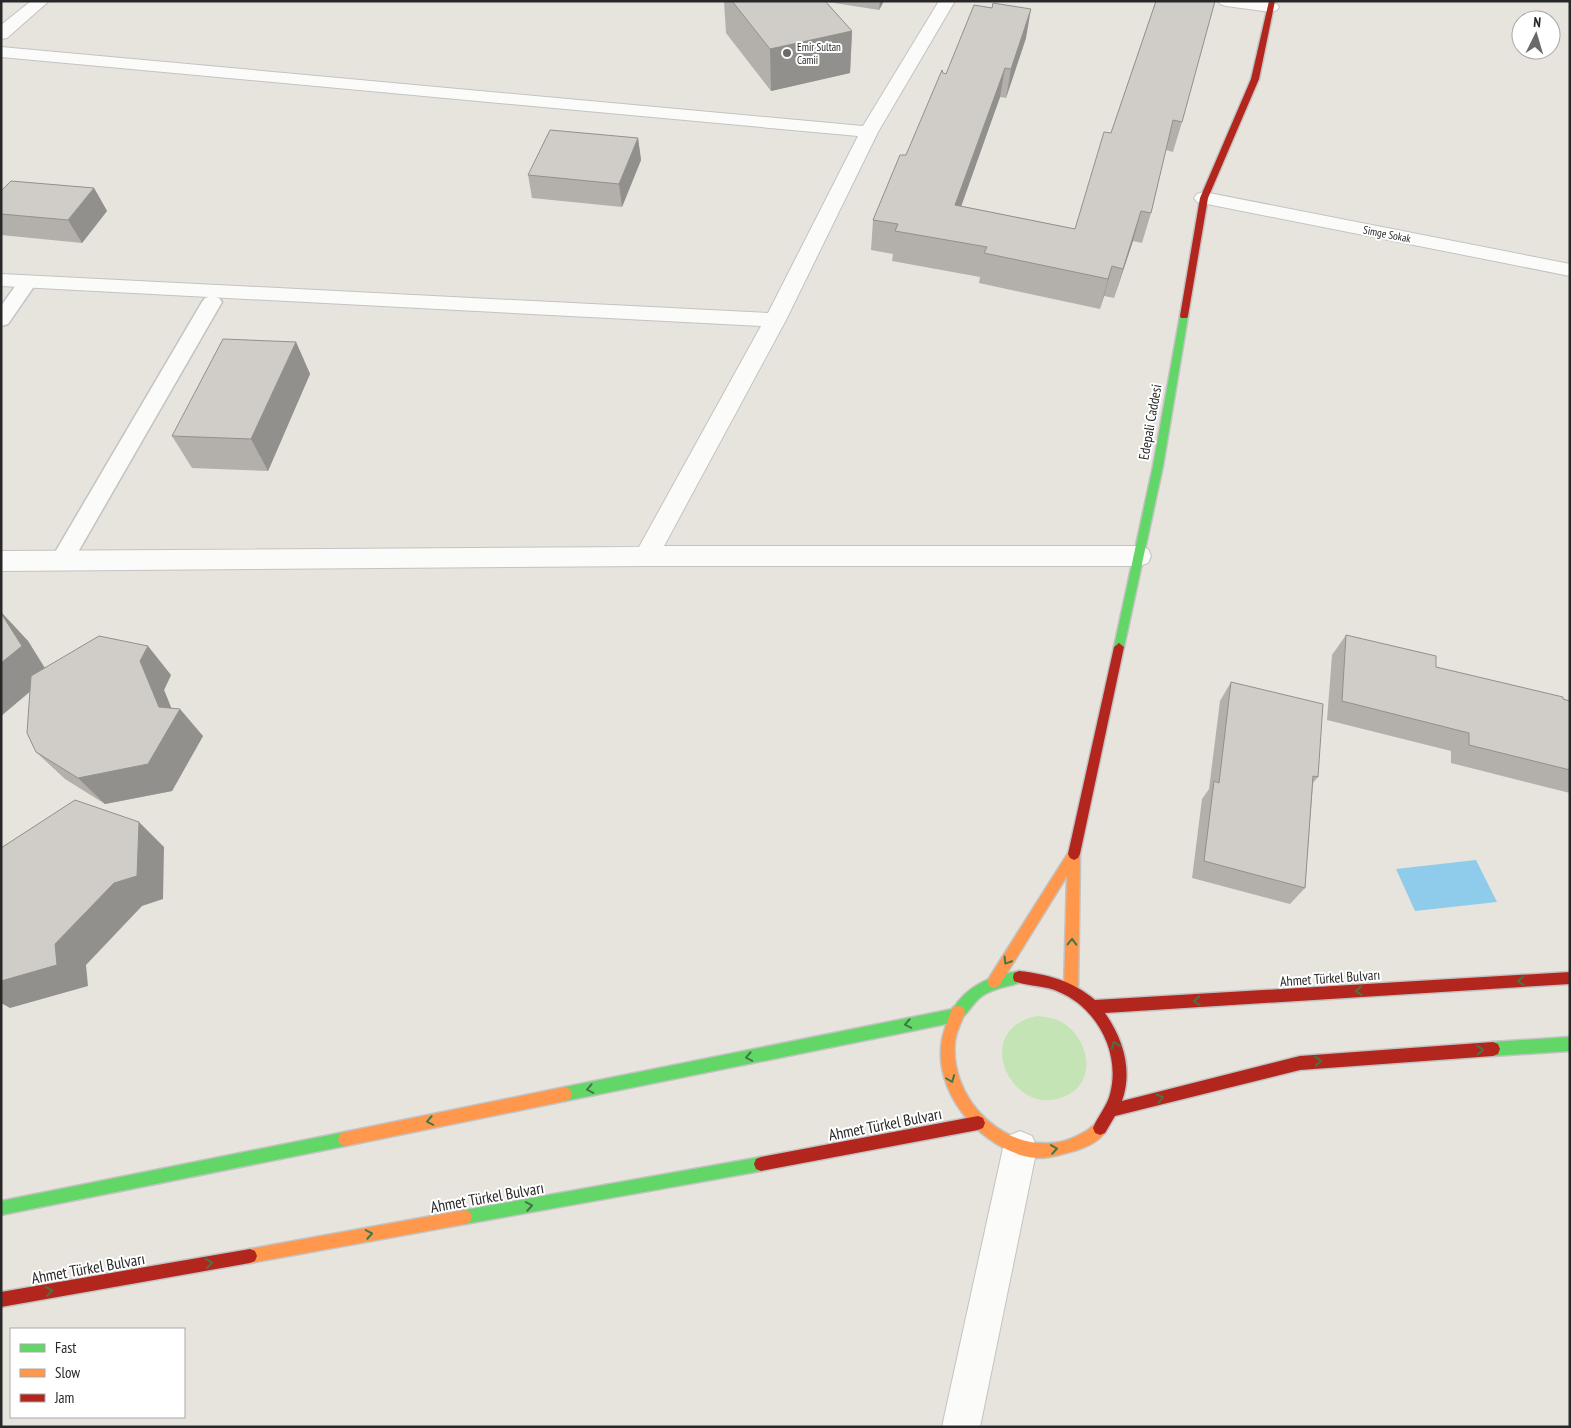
<svg xmlns="http://www.w3.org/2000/svg" width="1571" height="1428" font-family="'PT Sans Narrow',sans-serif">
<style>
.green{fill:#c5e4b5}
.water{fill:#8fcceb}
.lines{fill:none;stroke-linecap:round;stroke-linejoin:round}
.lane-casing{stroke:#c4c3c3;stroke-width:3}
.street-casing{stroke:#c4c3c3;stroke-width:2}
.fast-casing{stroke:#c4c3c3;stroke-width:3}
.slow-casing{stroke:#c4c3c3;stroke-width:3}
.jam-casing{stroke:#c4c3c3;stroke-width:3}
.lane{fill:#fbfbfa;fill-rule:evenodd}
.street{fill:#fbfbfa;fill-rule:evenodd}
.fast{fill:#63d668;fill-rule:evenodd}
.slow{fill:#ff974d;fill-rule:evenodd}
.jam{fill:#b3261e;fill-rule:evenodd}
.wall{fill:#b3b0ac}
.shaded-wall{fill:#92908c}
.building{fill:#d0cdc8;stroke:#92908c}
.oneway{stroke:#437645}
.poi-dot{fill:#6b6a67;stroke:#fff;stroke-width:2}
.labels{text-anchor:middle;dominant-baseline:central;stroke-width:4;stroke-linejoin:round;paint-order:stroke}
.far-poi-label{font-size:11px;fill:#282828;stroke:#fff;text-anchor:start}
.far-street-label{font-size:11px;fill:#282828;stroke:#fff}
.street-label{font-size:14px;fill:#282828;stroke:#fff}
.near-street-label{font-size:16px;fill:#282828;stroke:#fff}
</style>
<rect width="100%" height="100%" fill="#e7e4dd"/>
<!-- green -->
<path class="green" d="M1037 1016C1046 1017 1055 1018 1063 1023 1083 1035 1095 1066 1079 1086 1074 1092 1067 1096 1060 1098 1010 1115 971 1029 1037 1016Z"/>
<!-- water -->
<path class="water" d="M1476 860 1497 902 1415 911 1396 869Z"/>
<g class="lines">
<!-- lane casing -->
<g class="lane-casing">
<g id="lane">
<path d="M28 276 35 278 37 282 8 324 1 326V306L21 278Z"/>
<path d="M212 296 219 298 222 302 70 566 62 569 54 566 51 560 54 554 202 302 205 298Z"/>
</g>
</g>
<!-- street casing -->
<g class="street-casing">
<g id="street">
<path d="M31 1H49L7 38 1 39V25Z"/>
<path d="M939 1H955L878 132 786 320 664 546H1139L1148 549 1151 556 1148 563 1139 566H646L1 571V551L639 547 761 326 1 286V274L768 313 858 136 1 57V47L863 126Z"/>
<path d="M1218 1H1264L1277 4 1279 7 1277 10 1271 12 1226 6 1220 4Z"/>
<path d="M1204 192 1570 264V276L1197 202 1194 198 1197 194Z"/>
<path d="M1020 1131 1032 1136 1037 1148 980 1427H942L1003 1148 1008 1136Z"/>
</g>
</g>
<!-- fast casing -->
<g class="fast-casing">
<g id="fast">
<path d="M1184 313 1188 316 1163 466 1124 647 1119 651 1114 647 1153 466 1180 316Z"/>
<path d="M1019 971 1024 973 1025 977 1024 981C1009 987 995 987 982 996 972 1003 966 1018 956 1022L565 1101 560 1099 558 1094 560 1089 565 1087 953 1009C967 985 993 975 1019 971Z"/>
<path d="M1570 1037V1051L1493 1056 1488 1054 1486 1049 1488 1044 1493 1042Z"/>
<path d="M345 1132 350 1134 352 1139 350 1144 345 1146 1 1215V1201Z"/>
<path d="M761 1157 766 1159 768 1164 766 1169 761 1171 465 1224 460 1222 458 1217 460 1212 465 1210Z"/>
</g>
</g>
<!-- slow casing -->
<g class="slow-casing">
<g id="slow">
<path d="M1074 848 1078 850 1080 854 1078 990 1076 994 1071 996 1066 994 1064 990 1067 876 999 986 994 988 989 986 988 982 989 978 1070 850Z"/>
<path d="M958 1006 963 1007 965 1012C962 1021 956 1032 955 1041 949 1095 998 1148 1052 1143 1064 1143 1078 1136 1088 1130 1092 1127 1095 1123 1100 1121L1105 1123 1107 1128C1102 1140 1089 1146 1077 1150 1060 1155 1042 1161 1024 1156 977 1143 933 1091 942 1040 944 1029 949 1017 953 1007Z"/>
<path d="M565 1087 570 1089 572 1094 570 1099 565 1101 345 1146 340 1144 338 1139 340 1134 345 1132Z"/>
<path d="M465 1210 470 1212 472 1217 470 1222 465 1224 250 1263 245 1261 243 1256 245 1251 250 1249Z"/>
</g>
</g>
<!-- jam casing -->
<g class="jam-casing">
<g id="jam">
<path d="M1269 1H1275L1259 79 1208 198 1188 316 1187 318H1181L1180 316 1200 198 1251 79Z"/>
<path d="M1119 643 1124 647 1080 854 1078 858 1074 860 1070 858 1068 854 1114 647Z"/>
<path d="M1019 971C1047 974 1073 981 1095 1000L1570 972V984L1105 1013C1123 1039 1133 1070 1122 1101L1300 1056 1493 1042 1498 1044 1500 1049 1498 1054 1493 1056 1300 1070 1115 1116 1105 1133 1100 1135 1095 1133 1093 1128C1098 1116 1107 1106 1110 1094 1121 1053 1097 1008 1059 992 1045 985 1029 987 1014 981L1013 977 1014 973Z"/>
<path d="M978 1116 983 1118 985 1123 983 1128 978 1130 761 1171 756 1169 754 1164 756 1159 761 1157Z"/>
<path d="M250 1249 255 1251 257 1256 255 1261 250 1263 1 1307V1292Z"/>
</g>
</g>
<!-- lane -->
<use href="#lane" class="lane"/>
<!-- street -->
<use href="#street" class="street"/>
<!-- fast -->
<use href="#fast" class="fast"/>
<!-- slow -->
<use href="#slow" class="slow"/>
<!-- jam -->
<use href="#jam" class="jam"/>
</g>
<!-- wall -->
<g class="wall">
<path d="M724 1H825L852 31 850 73 771 91 726 33Z"/>
<path d="M828 1H884L879 10 828 2Z"/>
<path d="M1156 1 1182 122 1173 152 1166 150 1151 213 1142 243 1133 241 1114 298 1104 296 1100 309 979 283 980 277 892 261 893 254 871 250 873 220 906 155 943 73 946 74 1026 38 1006 98 1000 97 961 206 1075 229 1111 133Z"/>
<path d="M638 138 641 160 622 207 532 198 528 175Z"/>
<path d="M94 188 107 211 82 243 1 235V191Z"/>
<path d="M296 342 310 374 268 471 192 468 172 436Z"/>
<path d="M1 612 28 641 45 668 171 675 164 690 171 708 203 736 172 791 105 804 65 779 36 752 30 692 1 716Z"/>
<path d="M1346 635 1436 667 1570 701V793L1451 763V751L1327 720 1332 655Z"/>
<path d="M1231 682 1318 777 1313 783 1305 888 1290 904 1192 878 1202 799 1209 789 1220 701Z"/>
</g>
<!-- shaded-wall -->
<g class="shaded-wall">
<path d="M880 1H884L879 10Z"/>
<path d="M1031 9 1026 38 1006 98 1011 69Z"/>
<path d="M852 31 850 73 771 91 770 49Z"/>
<path d="M1005 68 1000 97 951 235 955 205Z"/>
<path d="M638 138 641 160 622 207 619 184Z"/>
<path d="M94 188 107 211 82 243 68 220Z"/>
<path d="M1141 211 1133 241 1114 298Z"/>
<path d="M1112 266 1104 296 1100 309 1108 279Z"/>
<path d="M296 342 310 374 268 471 251 439Z"/>
<path d="M1 612 28 641 49 675 1 716Z"/>
<path d="M148 646 171 675 164 690 175 717 180 709 203 736 172 791 105 804 78 778Z"/>
<path d="M139 822 164 847 163 899 142 906 86 965 88 986 10 1008 1 1003V981L55 944Z"/>
</g>
<!-- building -->
<g class="building">
<path d="M732 1H825L852 31 770 49Z"/>
<path d="M1156 1H1215L1182 122 1173 120 1151 213 1141 211 1123 269 1112 266 1108 279 984 253 987 247 895 231 898 224 873 220 900 155H906L942 70 943 73 946 74 974 5 992 8 993 3 1031 9 1011 69 1005 68 955 205 1075 229 1104 132 1111 133Z"/>
<path d="M550 130 638 138 619 184 528 175Z"/>
<path d="M11 181 94 188 68 220 1 214V191Z"/>
<path d="M223 339 296 342 251 439 172 436Z"/>
<path d="M1 613 22 646 1 663Z"/>
<path d="M1346 635 1436 656V667L1563 697V699L1570 701V770L1469 745V733L1342 701Z"/>
<path d="M99 636 148 646 140 661 159 707 180 709 148 764 78 778 36 752 27 733 31 676Z"/>
<path d="M1231 682 1323 704 1318 777 1313 776 1305 888 1204 861 1214 781 1219 783Z"/>
<path d="M75 800 139 822 137 876 114 883 55 944 57 965 1 981V848Z"/>
</g>
<!-- one-way arrows -->
<defs><path id="oneway-chevron" d="M-2-3.5L2.5 0L-2 3.5" fill="none" stroke-width="1.6" stroke-linecap="round" stroke-linejoin="round" transform="scale(1.25)"/></defs>
<g class="oneway">
<use href="#oneway-chevron" transform="translate(1072 942) rotate(-89)"/>
<use href="#oneway-chevron" transform="translate(1007 961) rotate(122)"/>
<use href="#oneway-chevron" transform="translate(1521 981) rotate(176)"/>
<use href="#oneway-chevron" transform="translate(1359 991) rotate(176)"/>
<use href="#oneway-chevron" transform="translate(1197 1001) rotate(176)"/>
<use href="#oneway-chevron" transform="translate(908 1024) rotate(169)"/>
<use href="#oneway-chevron" transform="translate(1115 1045) rotate(-110)"/>
<use href="#oneway-chevron" transform="translate(1480 1050) rotate(-4)"/>
<use href="#oneway-chevron" transform="translate(749 1057) rotate(169)"/>
<use href="#oneway-chevron" transform="translate(1318 1061) rotate(-4)"/>
<use href="#oneway-chevron" transform="translate(951 1079) rotate(69)"/>
<use href="#oneway-chevron" transform="translate(590 1089) rotate(169)"/>
<use href="#oneway-chevron" transform="translate(1160 1098) rotate(-14)"/>
<use href="#oneway-chevron" transform="translate(430 1121) rotate(169)"/>
<use href="#oneway-chevron" transform="translate(1054 1149) rotate(-8)"/>
<use href="#oneway-chevron" transform="translate(529 1206) rotate(-10)"/>
<use href="#oneway-chevron" transform="translate(369 1234) rotate(-10)"/>
<use href="#oneway-chevron" transform="translate(209 1263) rotate(-10)"/>
<use href="#oneway-chevron" transform="translate(49 1291) rotate(-10)"/>
</g>
<!-- markers -->
<circle class="poi-dot" cx="787" cy="53" r="5"/>
<g class="labels">
<!-- far-poi labels -->
<g class="far-poi-label">
<text x="797" y="47">Emir Sultan<tspan x="797" dy="13">Camii</tspan></text>
</g>
<!-- far-street labels -->
<g class="far-street-label">
<text transform="translate(1387 234) rotate(11)">Simge Sokak</text>
</g>
<!-- street labels -->
<g class="street-label">
<text transform="translate(1150 422) rotate(-80)">Edepali Caddesi</text>
<text transform="translate(1330 978) rotate(-4)">Ahmet Türkel Bulvarı</text>
</g>
<!-- near-street labels -->
<g class="near-street-label">
<text transform="translate(885 1124) rotate(-11)">Ahmet Türkel Bulvarı</text>
<text transform="translate(487 1197) rotate(-10)">Ahmet Türkel Bulvarı</text>
<text transform="translate(88 1268) rotate(-10)">Ahmet Türkel Bulvarı</text>
</g>
</g>
<!-- border -->
<rect width="1571" height="1428" fill="none" stroke="#282828" stroke-width="5"/>
<!-- legend -->
<rect x="10" y="1328" width="175" height="90" fill="#ffffff" stroke="#a9a9a9"/>
<rect x="20" y="1344" width="25" height="8" fill="#63d668" stroke="#a9a9a9"/>
<text x="55" y="1353" font-size="15" fill="#282828">Fast</text>
<rect x="20" y="1369" width="25" height="8" fill="#ff974d" stroke="#a9a9a9"/>
<text x="55" y="1378" font-size="15" fill="#282828">Slow</text>
<rect x="20" y="1394" width="25" height="8" fill="#b3261e" stroke="#a9a9a9"/>
<text x="55" y="1403" font-size="15" fill="#282828">Jam</text>
<!-- north arrow -->
<g transform="translate(1536 35) rotate(5)"><circle r="24" fill="#ffffff" stroke="#a9a9a9"/>
<path d="M0-4L9 19L0 12L-9 19Z" fill="#6b6a67"/>
<text y="-8" font-size="14" font-weight="bold" text-anchor="middle" fill="#282828">N</text>
</g>
</svg>
